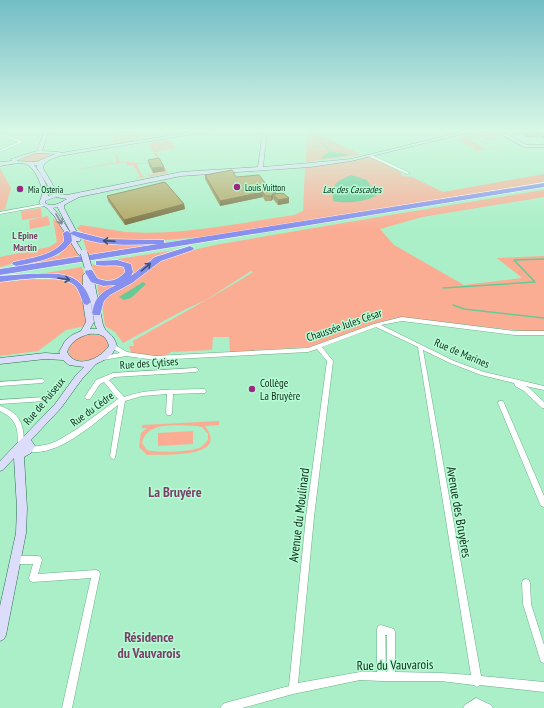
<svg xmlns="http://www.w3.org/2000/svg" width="544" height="708" font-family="'PT Sans Narrow',sans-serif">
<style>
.green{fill:#fbad94;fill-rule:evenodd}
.water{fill:#65ca94}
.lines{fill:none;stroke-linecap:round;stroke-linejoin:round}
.stream{stroke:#65ca94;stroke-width:1.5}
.street-casing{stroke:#2a6e4b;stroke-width:0.5}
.secondary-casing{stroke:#2a6e4b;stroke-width:1}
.highway-casing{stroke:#fff;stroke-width:1}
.street{fill:#fff;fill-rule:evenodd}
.secondary{fill:#dbddfa;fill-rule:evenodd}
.highway{fill:#878fef;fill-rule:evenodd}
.secondary-bridge-casing{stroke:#2a6e4b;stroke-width:8;stroke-linecap:butt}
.secondary-bridge{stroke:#dbddfa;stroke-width:7}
.wall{fill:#998e54}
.shaded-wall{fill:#7d7445}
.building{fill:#b2a562;stroke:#7d7445}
.oneway{stroke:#74848a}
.oneway2{stroke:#3e5270}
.poi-dot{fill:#9c2883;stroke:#b7fcd4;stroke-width:1.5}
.labels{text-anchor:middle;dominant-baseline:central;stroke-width:3;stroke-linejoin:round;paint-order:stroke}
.far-poi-label{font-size:9px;fill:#0e2a1b;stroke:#b7fcd4;text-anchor:start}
.far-water-label{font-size:10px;font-style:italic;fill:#05321e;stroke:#b7fcd4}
.far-neighbourhood-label{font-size:10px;font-weight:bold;fill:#7b3f6a;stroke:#b7fcd4}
.street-label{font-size:11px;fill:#0e2a1b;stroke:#b7fcd4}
.poi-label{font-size:11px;fill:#0e2a1b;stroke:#b7fcd4;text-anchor:start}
.near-street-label{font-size:13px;fill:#0e2a1b;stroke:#b7fcd4}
.near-neighbourhood-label{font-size:14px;font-weight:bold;fill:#7b3f6a;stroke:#b7fcd4}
</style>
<rect width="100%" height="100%" fill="#aaefc7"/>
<!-- green -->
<g class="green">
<path d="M112 130H137L139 139 114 143Z"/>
<path d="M307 130H316L317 133 361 155 306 162Z"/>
<path d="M485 130 500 135V138L487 141 483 137 478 138 492 147 476 138 470 140 486 149 517 143 477 151 455 138Z"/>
<path d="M170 140 175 148 156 152 168 173 149 177 147 173 150 175 165 171 160 163 139 164 137 165 142 176 146 177 136 178 140 176 133 165 126 166 128 165 125 162 69 171 117 162 114 151 120 162C131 160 147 168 157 158L148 143Z"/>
<path d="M34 153 48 154 50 157 39 163 24 162 22 160 25 156Z"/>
<path d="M371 157 400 172 402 176 412 177 443 192 544 174V182C468 196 391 208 314 220 269 227 223 236 177 239 156 241 90 245 77 228L81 225C96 227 111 230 126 232 182 236 239 223 294 215L303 211 305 168Z"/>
<path d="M0 168 11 188 5 209 0 210Z"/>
<path d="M544 190V197L422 217 380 229 394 245 464 285 522 278 497 258 544 256V332H533L399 317 370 325 310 347 230 352 229 337H213L212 350 171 352C162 360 142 354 131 353L129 346H134L133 341C173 318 214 297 253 272L251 271 206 300 186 309 123 343 115 332 105 326 102 305 106 298 154 264 176 254 215 245 390 215Z"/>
<path d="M41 208 42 217 22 220 21 211Z"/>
<path d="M48 216 50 225 30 229 29 220Z"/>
<path d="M53 219 58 220 66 238 65 244 48 254 0 267V257L49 247 57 242Z"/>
<path d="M83 238 144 243 181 242 88 256Z"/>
<path d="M71 243 77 247 80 258 19 266 21 264 60 255 58 252Z"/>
<path d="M182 249 99 296 97 283 105 285 132 271 130 264 118 260V259Z"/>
<path d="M105 264 124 266 127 271C117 281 110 282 97 279L91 265Z"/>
<path d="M82 267 85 276 84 286H82L76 280 27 276Z"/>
<path d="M33 279C58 280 78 275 84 305 85 312 87 318 85 326L66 330 38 351 0 356V282Z"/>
<path d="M87 334 104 336 109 343C108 360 81 366 69 356L68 347 75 339Z"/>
<path d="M219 421V425L205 426C230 459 165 454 147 455L139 447 141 433 147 428H142V425ZM197 426 202 427 208 434V439C206 443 203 446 199 448 189 452 157 453 147 450L142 443C147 420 179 426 197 426Z"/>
<path d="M193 431V444L158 446V433Z"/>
</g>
<!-- water -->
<g class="water">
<path d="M316 137 332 152 342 153 349 155 322 159 324 155 330 152Z"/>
<path d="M351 175 367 180 376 195C369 202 342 204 333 201 332 183 335 182 351 175Z"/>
<path d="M143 282 146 284 131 298 124 300 119 297Z"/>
</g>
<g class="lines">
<!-- stream -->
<g class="stream">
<path d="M443 288 535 282 514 260 544 259"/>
<path d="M453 305 464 309 544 318"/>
</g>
<!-- street casing -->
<g class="street-casing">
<g id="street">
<path d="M0 133 22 141 23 142 0 152V150L18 142 0 135Z"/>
<path d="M370 155H372L410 173 407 174 370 157Z"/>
<path d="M43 204H44V206L0 214V212Z"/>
<path d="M402 317 515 331H544V335H515L402 321 381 325 454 361 484 372 544 386V390L525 386 528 387 544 402V408H542L524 391 515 386 514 383 481 375 450 363 423 350 481 676 544 682V692L480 685 477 687 474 685 441 681H382L360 680 293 694 242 708H220L222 705 225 703 289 686 306 517 327 361 317 349 308 352 155 360 126 356 103 360 100 358 103 356 120 353 111 347 110 346 111 345 113 344 127 352 155 356 308 348 374 324ZM376 327 418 347 471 675 441 673 395 672V632L394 629 381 625 378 626 377 629V672H360L298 683 314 517 333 361 322 347ZM385 635H387V672H386Z"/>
<path d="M196 368 199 370 196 372 114 377 109 380 124 397C149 388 176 390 203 389H205L206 391 205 393H203L173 394 172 413 171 415H167L166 413 167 394 142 396 125 401 115 458 113 459 111 458 110 456 118 405C95 422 57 459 26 451L25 449 26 447 39 446 49 444 57 441 77 429 118 399 104 382 100 384 90 399H86L85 397 86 395 96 380 113 373Z"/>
<path d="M42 379 44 380 45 381 44 382 42 383 0 386V382Z"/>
<path d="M45 397H47L48 399 47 401H45L0 404V400Z"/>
<path d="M499 401H503L504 403 544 496V507L541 506 540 504 498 403Z"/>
<path d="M0 406C20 413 24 424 24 444L23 446 21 447 19 446 18 444C18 427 16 419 0 411Z"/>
<path d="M15 556H38L41 557 42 560 38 574 96 570 99 571 100 574 72 708H62L91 578 33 582 30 581 29 578 33 564H15L12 563 11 560 12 557Z"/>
<path d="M526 579 529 580 530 583 531 604 544 645V663L541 662 540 659 523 604 522 583 523 580Z"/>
<path d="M476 698 491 705 493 708H463L465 705Z"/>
</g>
</g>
<!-- secondary casing -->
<g class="secondary-casing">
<g id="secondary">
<path d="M45 130H49L42 151 59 152 61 153 205 130H217L59 156C52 159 44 161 43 168L58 194 67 195 181 172 258 167 263 130H267L263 167 310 163 351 159 470 130H479L351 161 310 167 181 176 79 197 64 205V208L81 240 80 241H76L84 254 81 256 78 254 55 217 47 208 39 203C40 200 42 197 42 194 43 185 34 167 26 164 18 162 8 165 0 166V162L12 161 11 159 37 151ZM35 153 55 154 36 162 16 161ZM34 165H37V168L53 194 48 196C48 184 41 174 34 165ZM56 197 67 199C60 203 52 208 45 203V201ZM58 207V208L73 237 59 215 53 208Z"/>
<path d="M493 130H499L527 145H544V147H524Z"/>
<path d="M89 269 92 271 103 325C107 335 113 332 117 346L112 354 106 359 96 364 82 379 61 408 31 440 35 446 31 453 24 457 27 508 26 533 6 635 4 639 0 641V606L16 533 17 508 14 458 3 470 0 471V461L55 404 76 375 84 367 69 365 63 360 45 359 0 364V358L45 353 60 354 59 352 65 341 72 335 81 331 86 322 83 302V275L86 273 87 270ZM90 298 95 325 97 329H90L94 322ZM89 334C100 333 106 335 109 346 100 359 76 370 67 352 71 341 79 337 89 334Z"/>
</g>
</g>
<!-- highway casing -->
<g class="highway-casing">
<g id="highway">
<path d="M544 183V187L0 275V269L158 244C129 245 97 247 71 234L72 241C60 259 36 262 16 266L12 264 13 262C30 258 53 256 64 241L63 233 67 231 70 233 74 231 106 239 161 240H164V243Z"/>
<path d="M190 246 194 248 193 250 161 261 132 283 110 295 104 301 100 315H94L92 313C96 296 100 293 116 285L103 286 91 282 85 272 86 270H92L97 278C107 283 118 281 125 272L124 267C114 264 106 267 96 265V261L117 260 131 264 133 272 131 276 155 257Z"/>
<path d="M28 274C58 273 81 270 91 302L87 305 84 304C81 299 80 292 76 287 64 272 18 280 0 282V276Z"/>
</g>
</g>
<!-- street -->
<use href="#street" class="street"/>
<!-- secondary -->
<use href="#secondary" class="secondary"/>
<!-- highway -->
<use href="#highway" class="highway"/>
<!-- secondary-bridge casing -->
<g class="secondary-bridge-casing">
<path id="secondary-bridge" d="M84 253 88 267"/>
</g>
<!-- secondary-bridge -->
<use href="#secondary-bridge" class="secondary-bridge"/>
</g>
<!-- wall -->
<g class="wall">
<path d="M513 130H544V138H543L539 136 528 138Z"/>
<path d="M148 160 165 171 153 173 149 165Z"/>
<path d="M205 175 269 188 289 203 278 205 273 199 271 201H265L263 197 220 206 205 179Z"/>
<path d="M107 196 184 204 185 209 125 225 108 201Z"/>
</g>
<!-- shaded-wall -->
<g class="shaded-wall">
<path d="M540 131 539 136 528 138 530 133Z"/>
<path d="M164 167 165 171 153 173 152 168Z"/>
<path d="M276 191V196L273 194V199L271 201V196Z"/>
<path d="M263 192V197L220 206V201Z"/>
<path d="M289 198V203L278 205V200Z"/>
<path d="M184 204 185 209 125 225 124 220Z"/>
</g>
<!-- building -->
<g class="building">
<path d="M524 130H544V133L540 131 530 133Z"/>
<path d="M159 158 164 167 152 168 148 160Z"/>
<path d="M232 170 236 177 259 175 269 188H274L276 191 271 196H265L263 192 220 201 205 175Z"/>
<path d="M165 182 184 204 124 220 107 196Z"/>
<path d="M283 193 289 198 278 200 273 194Z"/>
</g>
<!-- one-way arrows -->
<defs><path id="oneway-shaft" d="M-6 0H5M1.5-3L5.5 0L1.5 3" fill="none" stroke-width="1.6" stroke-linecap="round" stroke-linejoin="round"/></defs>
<use class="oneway" href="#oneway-shaft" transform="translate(59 219) rotate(59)"/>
<g class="oneway2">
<use href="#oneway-shaft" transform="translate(109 241) rotate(-176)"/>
<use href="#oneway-shaft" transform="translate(146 267) rotate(-40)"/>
<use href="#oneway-shaft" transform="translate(64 279) rotate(9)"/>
</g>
<!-- sky -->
<linearGradient id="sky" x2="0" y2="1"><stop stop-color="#73bdc6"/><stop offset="0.57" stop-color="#d9f8e6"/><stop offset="1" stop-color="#d9f8e6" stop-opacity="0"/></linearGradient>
<rect width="544" height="229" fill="url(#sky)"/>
<!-- markers -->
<g class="poi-dot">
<circle cx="237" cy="187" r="4"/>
<circle cx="20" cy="189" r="4"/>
<circle cx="252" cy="389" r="4"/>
</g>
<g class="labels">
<!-- far-poi labels -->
<g class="far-poi-label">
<text x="245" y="187">Louis Vuitton</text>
<text x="28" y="189">Mia Osteria</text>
</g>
<!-- far-water labels -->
<g class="far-water-label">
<text x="352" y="189">Lac des Cascades</text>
</g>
<!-- far-neighbourhood labels -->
<g class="far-neighbourhood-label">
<text x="25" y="235">L Epine<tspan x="25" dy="12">Martin</tspan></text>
</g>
<!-- street labels -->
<g class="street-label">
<text transform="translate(344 325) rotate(-19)">Chaussée Jules César</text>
<text transform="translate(462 353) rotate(23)">Rue de Marines</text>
<text transform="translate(149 363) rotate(-4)">Rue des Cytises</text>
<text transform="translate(44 401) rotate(-50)">Rue de Puiseux</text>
<text transform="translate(92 409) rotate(-36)">Rue du Cèdre</text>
</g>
<!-- poi labels -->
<g class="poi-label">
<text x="260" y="383">Collège<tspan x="260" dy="13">La Bruyère</tspan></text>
</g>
<!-- near-street labels -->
<g class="near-street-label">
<text transform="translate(459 512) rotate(80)">Avenue des Bruyères</text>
<text transform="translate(299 515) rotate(-83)">Avenue du Moulinard</text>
<text transform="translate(395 665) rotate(-1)">Rue du Vauvarois</text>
</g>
<!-- near-neighbourhood labels -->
<g class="near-neighbourhood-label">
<text x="175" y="492">La Bruyére</text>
<text x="149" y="637">Résidence<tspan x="149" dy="16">du Vauvarois</tspan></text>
</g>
</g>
</svg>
